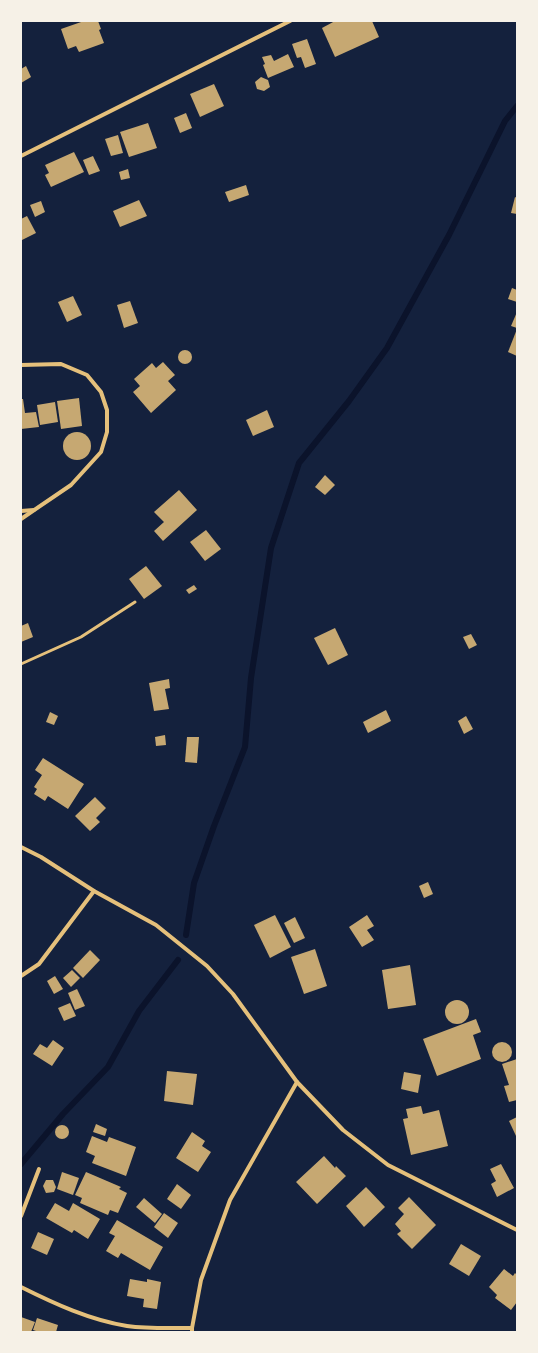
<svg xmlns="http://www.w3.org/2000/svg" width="538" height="1353" font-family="Montserrat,sans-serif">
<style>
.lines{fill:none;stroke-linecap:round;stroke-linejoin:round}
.stream{stroke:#0b132b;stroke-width:6}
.building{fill:#c6a872}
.service{stroke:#e5c07b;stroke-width:3}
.minor{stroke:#e5c07b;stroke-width:4}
</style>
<rect width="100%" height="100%" fill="#14213d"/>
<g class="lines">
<!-- stream -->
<g class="stream">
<path d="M186 935 194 883 214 826 245 747 251 678 271 548 299 463 349 401 387 348 449 235 505 121 517 106"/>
<path d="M21 1164 63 1114 108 1067 139 1011 178 960"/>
</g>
</g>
<!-- building -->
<g class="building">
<path d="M84 21H98L101 29 99 30 104 43 79 52 76 46 68 49 61 29Z"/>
<path d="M335 21H372L379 37 335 57 322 28Z"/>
<path d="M307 39 316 64 305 68 301 57 297 58 292 44Z"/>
<path d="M288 54 294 67 268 78 263 65 265 64 262 57 271 55 274 61Z"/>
<path d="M26 66 31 77 21 83V69Z"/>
<path d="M261 77 268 80 270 87 264 91 257 89 255 82Z"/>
<path d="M214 84 224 106 200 117 190 94Z"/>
<path d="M186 113 192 128 180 133 174 118Z"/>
<path d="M148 123 157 148 129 157 120 132Z"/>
<path d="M118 135 123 153 111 156 105 139Z"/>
<path d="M74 152 84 172 51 187 45 175 49 173 45 165Z"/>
<path d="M93 156 100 171 89 175 83 160Z"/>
<path d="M128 169 130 178 121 180 119 172Z"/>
<path d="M246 185 249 195 229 202 225 192Z"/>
<path d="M515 197 517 198V214L511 213Z"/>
<path d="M139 200 147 216 120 227 113 211Z"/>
<path d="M41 201 45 212 35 217 30 205Z"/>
<path d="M27 216 36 233 22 240 21 219Z"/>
<path d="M512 288 517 290V302L508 299Z"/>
<path d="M73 296 82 315 67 322 58 302Z"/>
<path d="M130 301 138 323 124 328 117 305Z"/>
<path d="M517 312V328L511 326Z"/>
<path d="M517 329V356L508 352Z"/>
<circle cx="185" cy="357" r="7"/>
<path d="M163 362 175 375 168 381 176 390 151 413 133 392 140 386 134 379 152 363 156 368Z"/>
<path d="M79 398 82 426 61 429 57 401Z"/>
<path d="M21 399H23L25 413 36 412 39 427 21 429Z"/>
<path d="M55 402 58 422 40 425 37 405Z"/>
<path d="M267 410 274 427 253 436 246 420Z"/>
<circle cx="77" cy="446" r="14"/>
<path d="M325 475 335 485 325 495 315 487Z"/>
<path d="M179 490 197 510 163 541 154 531 164 522 154 512Z"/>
<path d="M206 530 221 549 205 561 190 542Z"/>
<path d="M146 566 162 586 144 599 129 579Z"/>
<path d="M194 585 197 589 189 594 186 590Z"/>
<path d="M28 623 33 637 21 642V626Z"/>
<path d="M335 628 348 655 328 665 314 638Z"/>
<path d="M471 634 477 645 469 649 463 637Z"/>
<path d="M169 679 170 688 165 689 169 709 154 711 149 683Z"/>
<path d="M386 710 391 721 368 733 363 722Z"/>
<path d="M50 712 58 716 54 725 46 722Z"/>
<path d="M466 716 473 729 464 734 458 721Z"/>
<path d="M165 735 166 745 156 746 155 737Z"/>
<path d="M187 737H199L197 763 185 762Z"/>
<path d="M43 758 84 784 68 809 48 796 45 801 34 794 37 789 34 787 42 775 35 770Z"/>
<path d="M95 797 106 808 96 818 100 822 90 831 75 816Z"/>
<path d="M428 882 433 894 424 898 419 886Z"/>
<path d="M275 915 291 947 270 958 254 925Z"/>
<path d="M367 915 374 926 367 930 374 940 362 947 349 927Z"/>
<path d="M295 917 305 938 294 943 284 923Z"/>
<path d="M315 949 327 986 304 994 291 957Z"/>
<path d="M90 950 100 960 83 978 73 968Z"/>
<path d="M410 965 416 1005 388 1009 382 970Z"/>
<path d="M72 970 80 978 71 987 63 978Z"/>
<path d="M55 976 63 989 54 994 47 981Z"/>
<path d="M77 989 85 1006 75 1010 68 993Z"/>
<circle cx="457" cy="1012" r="12"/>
<path d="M70 1003 76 1016 64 1021 58 1008Z"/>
<path d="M476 1019 481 1032 473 1035 481 1059 437 1076 423 1039Z"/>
<path d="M53 1040 64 1048 52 1066 33 1054 40 1044 47 1048Z"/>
<circle cx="502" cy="1052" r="10"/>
<path d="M517 1059V1100L509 1102 504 1086 509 1085 502 1064Z"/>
<path d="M167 1071 197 1074 193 1105 164 1101Z"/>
<path d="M404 1072 421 1075 418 1093 401 1089Z"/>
<path d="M421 1106 423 1114 439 1110 448 1146 411 1155 403 1119 408 1118 406 1109Z"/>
<path d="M517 1117V1138L509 1121Z"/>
<path d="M96 1124 107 1129 105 1136 93 1132Z"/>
<circle cx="62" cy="1132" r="7"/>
<path d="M192 1132 205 1141 202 1146 211 1152 198 1172 176 1158Z"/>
<path d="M92 1136 107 1142 109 1137 136 1147 126 1176 92 1163 95 1156 86 1152Z"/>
<path d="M324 1156 335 1168 336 1166 346 1176 317 1204 296 1182Z"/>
<path d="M501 1164 514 1188 497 1197 491 1184 496 1181 490 1169Z"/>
<path d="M62 1172 79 1178 73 1195 57 1189Z"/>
<path d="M86 1172 121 1187 119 1189 127 1193 118 1213 110 1210 108 1215 80 1203 82 1198 75 1195Z"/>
<path d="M46 1180H53L56 1187 54 1192 46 1193 43 1186Z"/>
<path d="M177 1184 191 1195 181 1209 167 1199Z"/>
<path d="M366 1187 385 1207 364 1227 346 1206Z"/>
<path d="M409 1197 436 1225 412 1249 397 1234 401 1231 395 1224 404 1214 398 1208Z"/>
<path d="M144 1198 162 1214 155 1223 136 1207Z"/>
<path d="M55 1203 69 1211 73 1203 100 1219 88 1239 74 1230 72 1233 46 1218Z"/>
<path d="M164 1213 178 1223 168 1238 154 1227Z"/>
<path d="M117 1220 163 1247 150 1270 121 1253 118 1258 106 1251 115 1236 109 1233Z"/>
<path d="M38 1232 54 1239 47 1255 31 1248Z"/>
<path d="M461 1244 481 1256 469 1276 449 1264Z"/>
<path d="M504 1269 513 1276 515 1273 517 1275V1302L511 1310 495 1298 497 1295 489 1287Z"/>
<path d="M130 1279 147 1282V1279L161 1282 157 1309 143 1307 144 1299 127 1296Z"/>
<path d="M21 1317 35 1322 31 1332H21Z"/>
<path d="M37 1318 58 1325 56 1332H39L33 1330Z"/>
</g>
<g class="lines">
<!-- service -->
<path class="service" d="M21 664 81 637 135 602"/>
<!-- minor -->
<g class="minor">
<path d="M21 156 290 21"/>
<path d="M21 365 61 364 87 375 101 392 107 410V432L101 452 71 485 21 519"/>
<path d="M21 511 34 510"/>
<path d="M21 847 41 857 94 891 156 925 207 966 233 994 297 1082 343 1130 388 1165 517 1230"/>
<path d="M21 976 39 964 94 891"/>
<path d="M21 1216 39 1169"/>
<path d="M21 1287C55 1304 90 1320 127 1326 148 1329 171 1328 192 1328"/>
<path d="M192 1332V1328L201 1280 230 1200 297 1082"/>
</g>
</g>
<!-- border -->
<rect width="538" height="1353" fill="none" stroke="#f6f1e7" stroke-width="44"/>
</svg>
